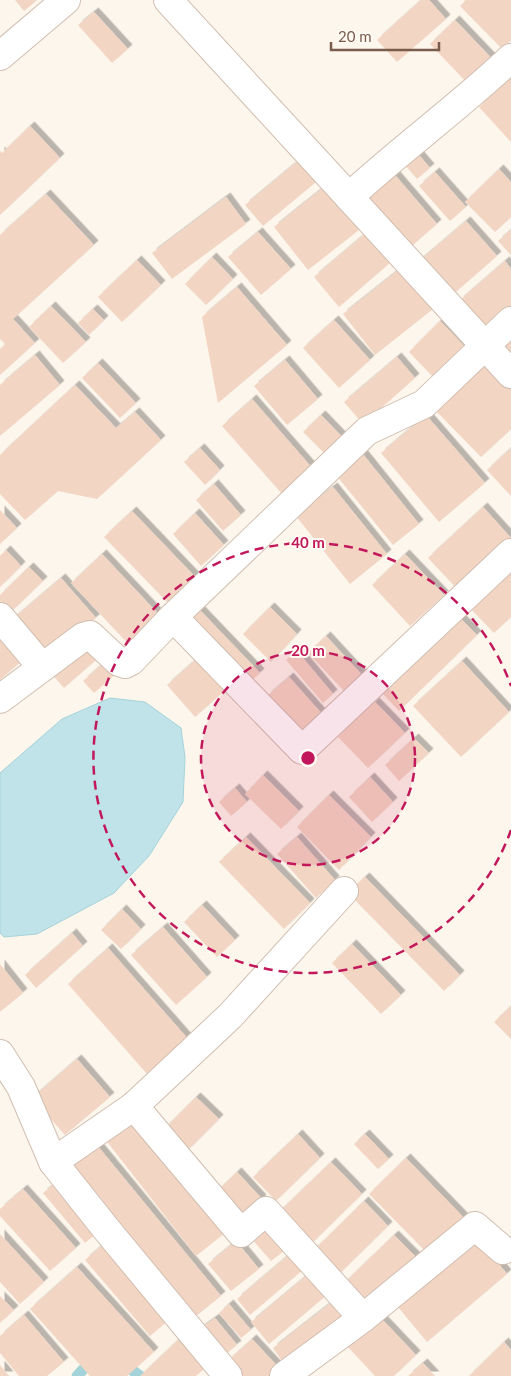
<svg xmlns="http://www.w3.org/2000/svg" width="511" height="1376" font-family="Lato,sans-serif">
<style>
.water{fill:#bfe3e8;stroke:#a5d3da}
.lines{fill:none;stroke-linecap:round;stroke-linejoin:round}
.stream{stroke:#a5d3da;stroke-width:11}
.building{fill:#f3d5c3;filter:url(#shadow)}
.minor-casing{stroke:#d1beb0;stroke-width:30}
.minor{stroke:#fff;stroke-width:28}
.ring{fill:none;stroke:#c2185b;stroke-width:2.5;stroke-dasharray:9 6}
.centre{fill:#c2185b;stroke:#fffaf3;stroke-width:2.5}
.ring-label{font-size:15px;text-anchor:middle;font-weight:bold;fill:#c2185b;stroke:#fffaf3;stroke-width:4;stroke-linejoin:round;paint-order:stroke}
</style>
<defs>
<filter id="shadow"><feDropShadow dx="4.5" dy="-4.5" stdDeviation="0" flood-color="#0004"/></filter>
</defs>
<rect width="100%" height="100%" fill="#fdf6ec"/>
<!-- water -->
<path class="water" d="M110 698 145 702 181 728 185 757 183 802 149 856 114 893 37 934 4 937 0 933V773L62 719Z"/>
<g class="lines">
<!-- stream -->
<g class="stream">
<path d="M121 1362 140 1376"/>
<path d="M77 1376 93 1359"/>
</g>
</g>
<!-- building -->
<g class="building">
<path d="M15 0H37L24 11Z"/>
<path d="M421 0H429L446 19 397 62 377 40Z"/>
<path d="M466 0H511V40L502 49 460 6Z"/>
<path d="M94 12 128 49 112 63 78 25Z"/>
<path d="M455 20 496 63 471 87 430 44Z"/>
<path d="M511 77V142L479 107Z"/>
<path d="M30 126 60 158 0 215V151L2 153Z"/>
<path d="M418 154 430 168 417 179 405 165Z"/>
<path d="M298 161 316 182 263 226 245 205Z"/>
<path d="M499 169 511 182V217L495 232 465 202Z"/>
<path d="M435 172 466 207 450 221 419 186Z"/>
<path d="M395 175 437 224 407 250 365 201Z"/>
<path d="M324 187 359 230 308 270 274 227Z"/>
<path d="M46 194 94 245 13 319 35 343 0 375V349L5 344 0 339V235Z"/>
<path d="M226 197 246 224 172 279 152 253Z"/>
<path d="M466 221 497 256 450 297 418 262Z"/>
<path d="M511 230V255L498 241Z"/>
<path d="M258 232 291 269 261 295 228 257Z"/>
<path d="M366 233 391 262 339 307 314 277Z"/>
<path d="M212 257 233 279 206 305 185 284Z"/>
<path d="M137 260 161 285 122 322 98 297Z"/>
<path d="M505 261 511 269V312L487 333 459 301Z"/>
<path d="M401 268 433 309 375 355 343 314Z"/>
<path d="M237 287 287 345 218 403 202 317Z"/>
<path d="M51 306 86 342 63 363 29 327Z"/>
<path d="M93 309 104 320 89 335 78 323Z"/>
<path d="M334 320 370 360 339 388 303 348Z"/>
<path d="M440 321 465 347 434 378 409 352Z"/>
<path d="M511 335V355L501 344Z"/>
<path d="M35 355 60 385 0 436V385Z"/>
<path d="M397 357 415 378 363 424 344 402Z"/>
<path d="M285 360 318 399 287 425 254 386Z"/>
<path d="M486 362 511 389V429L481 457 435 410Z"/>
<path d="M98 363 136 403 120 418 82 378Z"/>
<path d="M75 385 116 428 135 412 161 440 97 499 58 491 25 520 0 494V455Z"/>
<path d="M252 399 313 469 283 495 222 426Z"/>
<path d="M321 415 346 441 329 458 303 432Z"/>
<path d="M426 415 485 483 439 522 381 453Z"/>
<path d="M200 448 220 470 205 485 184 462Z"/>
<path d="M511 448V496L487 470Z"/>
<path d="M362 453 419 524 393 545 336 475Z"/>
<path d="M214 484 241 515 223 531 196 500Z"/>
<path d="M333 487 387 554 350 584 296 516Z"/>
<path d="M483 507 511 538V544L460 592 428 558Z"/>
<path d="M0 510 17 528 0 544Z"/>
<path d="M132 511 199 581 172 607 104 537Z"/>
<path d="M195 513 224 545 201 566 173 534Z"/>
<path d="M6 550 21 566 0 587V556Z"/>
<path d="M102 554 163 619 132 648 71 583Z"/>
<path d="M405 554 444 595 410 626 372 585Z"/>
<path d="M29 567 43 581 11 612 0 601V595Z"/>
<path d="M511 567V617L494 633 469 607Z"/>
<path d="M61 578 96 618 48 659 13 619Z"/>
<path d="M195 605 260 673 250 682 185 615Z"/>
<path d="M270 607 297 634 271 662 243 634Z"/>
<path d="M458 616 477 635 399 711 380 691Z"/>
<path d="M0 630 25 658 0 680Z"/>
<path d="M326 636 362 675 344 691 308 653Z"/>
<path d="M82 643 96 660 64 688 49 671Z"/>
<path d="M297 651 333 694 323 703 286 660Z"/>
<path d="M201 655 229 687 195 717 167 685Z"/>
<path d="M106 661 117 673 94 693 83 681Z"/>
<path d="M462 661 509 712 461 757 413 706Z"/>
<path d="M289 677 322 714 299 733 267 696Z"/>
<path d="M375 702 405 733 368 768 338 737Z"/>
<path d="M414 738 429 753 399 781 385 765Z"/>
<path d="M263 775 299 811 281 829 245 794Z"/>
<path d="M370 777 393 802 372 822 349 797Z"/>
<path d="M235 788 247 802 231 816 219 802Z"/>
<path d="M329 795 371 837 339 870 297 827Z"/>
<path d="M246 837 310 903 284 929 219 862Z"/>
<path d="M297 837 335 880 316 898 277 854Z"/>
<path d="M365 877 460 975 444 991 348 893Z"/>
<path d="M202 905 235 940 217 957 184 922Z"/>
<path d="M122 909 141 929 121 949 101 930Z"/>
<path d="M163 927 207 977 176 1005 131 955Z"/>
<path d="M72 933 83 946 36 988 25 975Z"/>
<path d="M352 944 401 995 381 1014 332 963Z"/>
<path d="M108 948 188 1039 147 1074 68 984Z"/>
<path d="M0 964 23 993 0 1012Z"/>
<path d="M511 1006V1039L494 1022Z"/>
<path d="M77 1059 110 1097 65 1135 32 1098Z"/>
<path d="M196 1097 219 1119 187 1151 165 1128Z"/>
<path d="M135 1116 226 1232 196 1256 105 1139Z"/>
<path d="M298 1134 320 1158 276 1201 253 1177Z"/>
<path d="M365 1134 389 1159 378 1169 354 1144Z"/>
<path d="M96 1144 221 1296 191 1320 67 1168Z"/>
<path d="M406 1158 464 1218 428 1254 369 1194Z"/>
<path d="M331 1162 362 1194 310 1245 278 1213Z"/>
<path d="M237 1172 262 1199 238 1223 212 1196Z"/>
<path d="M59 1180 101 1230 85 1243 43 1193Z"/>
<path d="M23 1189 76 1248 50 1271 0 1216V1209Z"/>
<path d="M364 1201 388 1226 337 1276 312 1252Z"/>
<path d="M267 1223 289 1247 271 1261 250 1237Z"/>
<path d="M0 1234 44 1282 20 1304 0 1282Z"/>
<path d="M394 1235 417 1258 365 1309 342 1285Z"/>
<path d="M478 1239 507 1274 427 1342 398 1307Z"/>
<path d="M236 1241 259 1269 231 1291 208 1264Z"/>
<path d="M106 1242 171 1318 150 1336 85 1260Z"/>
<path d="M292 1252 305 1268 250 1315 237 1299Z"/>
<path d="M77 1267 154 1352 127 1376H90L30 1309Z"/>
<path d="M311 1272 328 1294 269 1344 251 1322Z"/>
<path d="M0 1296 14 1310 0 1323Z"/>
<path d="M337 1298 352 1318 287 1368 273 1348Z"/>
<path d="M229 1304 251 1330 241 1338 219 1313Z"/>
<path d="M24 1315 64 1362 47 1376H19L0 1353V1336Z"/>
<path d="M378 1315 416 1355 394 1376H375L346 1345Z"/>
<path d="M215 1318 237 1345 222 1357 200 1329Z"/>
<path d="M252 1339 279 1368 271 1376H241L228 1361Z"/>
<path d="M178 1340 204 1369 196 1376H140Z"/>
<path d="M504 1342 511 1350V1376H469Z"/>
<path d="M423 1363 435 1376H408Z"/>
<path d="M0 1365 9 1376H0Z"/>
</g>
<g class="lines">
<!-- minor casing -->
<g class="minor-casing">
<g id="minor">
<path d="M168 0 349 197C401 149 459 107 511 58"/>
<path d="M0 56 66 0"/>
<path d="M349 197 511 374"/>
<path d="M0 617 42 667"/>
<path d="M173 617 302 750 511 553"/>
<path d="M0 699 83 637 90 635 119 662 125 664 131 661 173 617 367 431 424 404 511 321"/>
<path d="M0 1054 21 1087 53 1162 134 1106 241 1233 266 1211 363 1318 284 1376"/>
<path d="M134 1106 230 1016 344 891"/>
<path d="M53 1162 107 1230 228 1376"/>
<path d="M363 1318 475 1226 503 1250"/>
</g>
</g>
<!-- minor -->
<use href="#minor" class="minor"/>
</g>
<!-- distance rings -->
<circle cx="308" cy="758" r="107" fill="#c2185b" fill-opacity=".12"/>
<g class="ring">
<circle cx="308" cy="758" r="107"/>
<path d="M511 830A215 215 0 1 1 511 686"/>
</g>
<circle cx="308" cy="758" r="8" class="centre"/>
<g class="ring-label">
<text x="308" y="548">40 m</text>
<text x="308" y="656">20 m</text>
</g>
<!-- scale -->
<path d="M331 42v8h108v-8" fill="none" stroke="#7a5c4d" stroke-width="2.5"/>
<text x="338" y="42" font-size="15" fill="#7a5c4d" stroke="#fffaf3" stroke-width="4" paint-order="stroke">20 m</text>
</svg>
